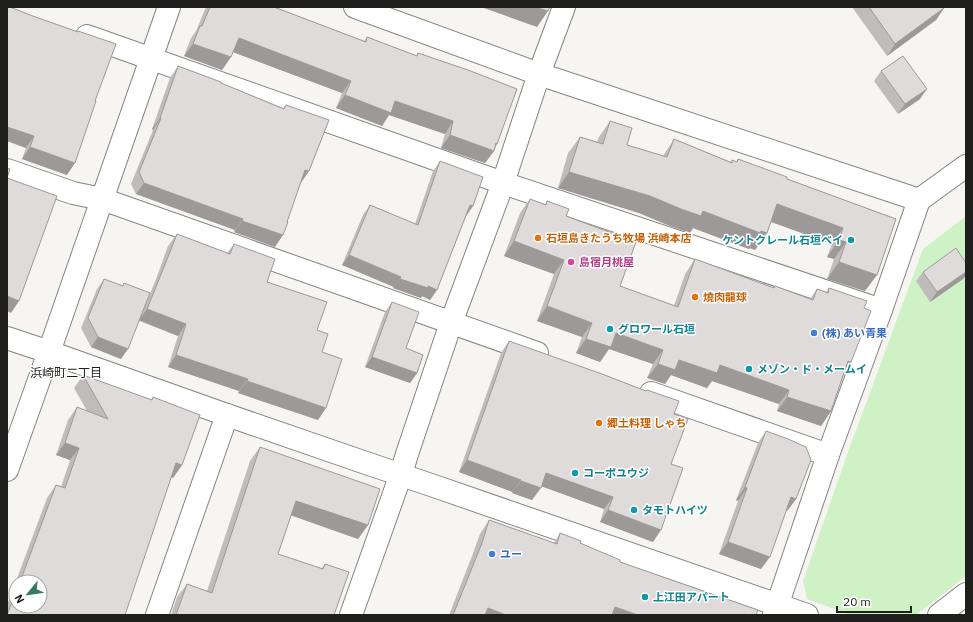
<svg xmlns="http://www.w3.org/2000/svg" width="973" height="622" font-family="'IBM Plex Sans','Noto Sans JP',sans-serif">
<style>
.green{fill:#cef1c5}
.lines{fill:none;stroke-linecap:round;stroke-linejoin:round}
.minor-casing{stroke:#848480;stroke-width:24}
.minor{stroke:#fff;stroke-width:22}
.wall{fill:#c1bcbc;fill-rule:evenodd}
.shaded-wall{fill:#9d9999}
.building{fill:#e0dbdb;stroke:#9d9999}
.food-dot{fill:#e8710a;stroke:#fff;stroke-width:1.5}
.culture-dot{fill:#0f9aa8;stroke:#fff;stroke-width:1.5}
.hotel-dot{fill:#d1479c;stroke:#fff;stroke-width:1.5}
.shop-dot{fill:#3f7fe0;stroke:#fff;stroke-width:1.5}
.labels{text-anchor:middle;dominant-baseline:central;stroke-width:3;stroke-linejoin:round;paint-order:stroke}
.food-label{font-size:11px;font-weight:bold;fill:#c56008;stroke:#fff;text-anchor:start}
.culture-label{font-size:11px;font-weight:bold;fill:#0d838f;stroke:#fff;text-anchor:start}
.hotel-label{font-size:11px;font-weight:bold;fill:#b23c85;stroke:#fff;text-anchor:start}
.shop-label{font-size:11px;font-weight:bold;fill:#366cbe;stroke:#fff;text-anchor:start}
.neighbourhood-label{font-size:12px;fill:#1f1f1d;stroke:#fff}
</style>
<rect width="100%" height="100%" fill="#f6f5f2"/>
<!-- green -->
<path class="green" d="M966 216V576L916 615H851L807 599 803 581 848 452 923 249Z"/>
<g class="lines">
<!-- minor casing -->
<g class="minor-casing">
<g id="minor">
<path d="M355 7 539 74 919 200 966 166"/>
<path d="M87 36 503 183 881 310"/>
<path d="M7 170 73 193 102 199 537 353"/>
<path d="M7 338 49 352 227 415 366 463 434 486 807 615"/>
<path d="M651 393 828 455"/>
<path d="M7 470 49 352 169 7"/>
<path d="M157 615 227 415"/>
<path d="M351 615 401 474 407 454 451 323 503 183 539 74 564 7"/>
<path d="M774 615 828 455 881 310 919 200"/>
<path d="M939 615 966 594"/>
</g>
</g>
<!-- minor -->
<use href="#minor" class="minor"/>
</g>
<!-- wall -->
<g class="wall">
<path d="M7 7 67 175 22 159 26 148 7 141Z"/>
<path d="M206 7H274L364 41 367 37 416 56 418 53 497 144 494 151 485 163 441 148 445 134 389 115 382 126 336 108 342 93 233 52 231 57 222 70 184 56 191 38 196 31Z"/>
<path d="M852 7H943L944 8 936 20 887 56Z"/>
<path d="M178 66 221 83 283 108 286 105 301 183 275 247 234 232 235 230 136 194 131 184 153 130 152 129 170 78Z"/>
<path d="M881 71 920 99 898 114 874 81Z"/>
<path d="M610 121 627 145 663 156 674 139 731 162 732 160 736 162 738 159 787 179 896 219 865 291 827 279 834 259 827 257 832 244 771 222 767 233 755 250 750 248 749 249 693 228 690 233 670 226 639 213 558 188 568 153 580 137 597 142 599 137Z"/>
<path d="M440 161 473 206 466 216 437 290 430 300 422 296 421 298 393 288 394 287 342 265 363 215 370 205 415 224 433 171Z"/>
<path d="M530 199 545 204 547 201 566 216 620 286 674 306 685 274 695 259 774 288 775 286 810 299 817 289 826 292 829 288 845 371 831 411 821 426 777 411 779 404 712 381 707 388 671 375 665 384 647 378 653 364 609 349 600 362 576 353 582 337 537 321 554 274 504 256 520 213Z"/>
<path d="M177 234 227 253 234 244 267 282 317 330 322 352 318 420 238 393 239 391 168 367 178 336 139 321 121 359 91 347 81 328 97 289 104 279 122 286 124 283 147 301 156 279 168 246Z"/>
<path d="M966 263V275L963 279 930 302 916 281 923 272Z"/>
<path d="M392 302 406 348 417 373 410 383 365 367 385 312Z"/>
<path d="M509 341 646 391 647 390 674 414 671 464 653 542 600 522 604 509 541 486 532 500 512 493 513 492 459 472 501 353Z"/>
<path d="M83 375 151 400 153 397 182 465 173 478 171 477 125 615H7V605L47 498 56 485 61 487 70 460 56 455 68 420 77 407 87 411 74 388ZM16 582H40L16 606Z"/>
<path d="M766 431 796 499 787 511H786L761 569 719 554 738 501 736 500 758 443Z"/>
<path d="M260 447 368 525 358 539 291 515 278 554 321 569 325 564 334 615H171L177 597 187 584 207 591 250 461Z"/>
<path d="M489 520 554 543 560 533 620 562 756 615H449L472 556 480 534Z"/>
</g>
<!-- shaded-wall -->
<g class="shaded-wall">
<path d="M481 7H535L548 11 537 27Z"/>
<path d="M944 8 936 20 887 56 895 44Z"/>
<path d="M239 38 351 81 342 93 230 51Z"/>
<path d="M193 44 231 57 222 70 184 56Z"/>
<path d="M927 89 920 99 898 114 905 104Z"/>
<path d="M345 95 395 101 453 121 445 134 389 115 382 126 336 108Z"/>
<path d="M160 118H161L153 130 152 129Z"/>
<path d="M7 127 34 136 26 148 7 141Z"/>
<path d="M450 135 497 144 493 150 494 151 485 163 441 148Z"/>
<path d="M30 147 75 163 67 175 22 159Z"/>
<path d="M305 170 309 171 301 183 297 181Z"/>
<path d="M569 172 703 211 767 233 755 250 750 248 749 249 693 228 690 233 670 226 639 213 558 188Z"/>
<path d="M144 183 243 219 235 230 136 194Z"/>
<path d="M777 204 843 228 832 244 766 220Z"/>
<path d="M470 205 473 206 466 216 463 215Z"/>
<path d="M242 221 283 235 275 247 234 232Z"/>
<path d="M839 240 846 242 834 259 827 257Z"/>
<path d="M514 241 564 260 554 274 504 256Z"/>
<path d="M349 255 401 277 394 287 342 265Z"/>
<path d="M839 262 877 275 865 291 827 279Z"/>
<path d="M966 272V275L963 279 930 302 937 292Z"/>
<path d="M400 279 428 286 437 290 430 300 422 296 421 298 393 288Z"/>
<path d="M7 296 19 301 11 313 7 311Z"/>
<path d="M547 306 592 323 582 337 537 321Z"/>
<path d="M147 309 186 324 178 336 139 320Z"/>
<path d="M616 333 663 350 653 364 609 349 600 362 576 353 586 339Z"/>
<path d="M98 337 128 349 121 359 91 347Z"/>
<path d="M176 355 248 379 239 391 168 367Z"/>
<path d="M372 357 417 373 410 383 365 367Z"/>
<path d="M679 360 720 365 789 390 779 404 712 381 707 388 671 375 665 384 647 378 658 364Z"/>
<path d="M848 361 851 362 841 377Z"/>
<path d="M247 381 326 408 318 420 238 393Z"/>
<path d="M787 397 831 411 821 426 777 411Z"/>
<path d="M65 443 79 448 70 460 56 455Z"/>
<path d="M467 460 521 480 513 492 459 472Z"/>
<path d="M176 463 182 465 173 478 167 475Z"/>
<path d="M546 473 613 497 604 509 538 485Z"/>
<path d="M521 481 541 488 532 500 512 493Z"/>
<path d="M745 487 747 488 738 501 736 500Z"/>
<path d="M791 497 796 499 787 511 783 509Z"/>
<path d="M296 501 368 525 358 539 287 514Z"/>
<path d="M608 510 661 530 653 542 600 522Z"/>
<path d="M728 542 770 557 761 569 719 554Z"/>
<path d="M615 607 638 615H610Z"/>
<path d="M488 608 506 615H483Z"/>
</g>
<!-- building -->
<g class="building">
<path d="M7 7H10L30 15 78 32V31L116 44 95 101H96L75 163 30 147 34 136 7 127Z"/>
<path d="M210 7H274L366 42 367 37 417 56 418 53 468 70 517 89 497 144 496 143 494 151 450 135 453 121 395 101 391 113 345 95 351 81 239 38 231 57 193 44 200 26H202Z"/>
<path d="M535 7H550L548 11Z"/>
<path d="M869 7H943L944 8 895 44Z"/>
<path d="M903 56 927 89 905 104 881 71Z"/>
<path d="M178 66 221 82V83L284 109 286 105 329 120 309 171 305 170 287 222H288L283 235 242 221 243 219 144 183 139 172 161 118H160Z"/>
<path d="M610 121 632 128 627 145 667 157 674 139 732 163V160L737 162 738 159 787 177V179L896 219 877 275 839 262 846 242 839 240 843 228 777 204 767 233 761 231 760 233 703 211 701 216 681 209 650 196 569 172 580 137 603 144Z"/>
<path d="M440 161 483 177 473 206 470 205 437 290 428 286V288L400 279 401 277 349 255 370 205 418 225Z"/>
<path d="M7 168 10 169 7 178 57 196 19 301 7 296Z"/>
<path d="M530 199 546 205 547 201 569 209 566 216 636 242 620 286 678 307 695 259 774 288 775 286 813 300 817 289 828 293 829 288 867 301 864 308 871 311 851 362 848 361 831 411 787 397 789 390 720 365 717 373 679 360 675 370 658 364 663 350 616 333 611 347 586 339 592 323 547 306 564 260 514 241Z"/>
<path d="M177 234 230 254 234 244 275 259 267 282 327 302 317 330 328 334 322 352 342 359 326 408 247 381 248 379 176 355 186 324 147 309 164 267Z"/>
<path d="M956 248 966 263V272L937 292 923 272Z"/>
<path d="M104 279 123 286 124 283 150 293 128 349 98 337 88 318Z"/>
<path d="M392 302 419 312 406 348 423 355 417 373 372 357Z"/>
<path d="M509 341 602 374 646 391 647 390 679 401 674 414 688 419 671 464 683 468 661 530 608 510 613 497 546 473 541 488 521 481V480L467 460Z"/>
<path d="M83 375 152 400 153 397 200 415 182 465 176 463 125 615H7L16 592V606H40V582H20L56 485 65 488 79 448 65 443 77 407 108 419Z"/>
<path d="M766 431 788 439 806 447 811 460 796 499 791 497 770 557 728 542 747 488 745 487Z"/>
<path d="M260 447 380 489 368 525 296 501 278 554 323 569 325 564 349 572 334 615H176L187 584 212 593Z"/>
<path d="M489 520 557 544 560 533 581 541 580 543 620 560V562L758 610 756 615H638L615 607 612 615H506L488 608 485 615H453L482 543Z"/>
</g>
<!-- markers -->
<g class="food-dot">
<circle cx="538" cy="238" r="4"/>
<circle cx="695" cy="297" r="4"/>
<circle cx="599" cy="423" r="4"/>
</g>
<g class="culture-dot">
<circle cx="851" cy="240" r="4"/>
<circle cx="610" cy="329" r="4"/>
<circle cx="749" cy="369" r="4"/>
<circle cx="575" cy="473" r="4"/>
<circle cx="634" cy="510" r="4"/>
<circle cx="645" cy="597" r="4"/>
</g>
<circle class="hotel-dot" cx="571" cy="262" r="4"/>
<g class="shop-dot">
<circle cx="814" cy="333" r="4"/>
<circle cx="492" cy="554" r="4"/>
</g>
<g class="labels">
<!-- food labels -->
<g class="food-label">
<text x="546" y="238">石垣島きたうち牧場 浜崎本店</text>
<text x="703" y="297">燒肉龍球</text>
<text x="607" y="423">郷土料理 しゃち</text>
</g>
<!-- culture labels -->
<g class="culture-label">
<text x="843" y="240" text-anchor="end">ケントクレール石垣ベイ</text>
<text x="618" y="329">グロワール石垣</text>
<text x="757" y="369">メゾン・ド・メームイ</text>
<text x="583" y="473">コーポユウジ</text>
<text x="642" y="510">タモトハイツ</text>
<text x="653" y="597">上江田アパート</text>
</g>
<!-- hotel labels -->
<g class="hotel-label">
<text x="579" y="262">島宿月桃屋</text>
</g>
<!-- shop labels -->
<g class="shop-label">
<text x="822" y="333">(株) あい青果</text>
<text x="500" y="554">ユー</text>
</g>
<!-- neighbourhood labels -->
<g class="neighbourhood-label">
<text x="66" y="372">浜崎町二丁目</text>
</g>
</g>
<!-- border -->
<rect width="973" height="622" fill="none" stroke="#1f1f1d" stroke-width="16"/>
<!-- north arrow -->
<g transform="translate(28 594) rotate(241)"><circle r="19" fill="#ffffff" stroke="#a5a5a5"/>
<path d="M0-3L7 15L0 10L-7 15Z" fill="#387867"/>
<text y="-6" font-size="11" font-weight="bold" text-anchor="middle" fill="#1f1f1d">N</text>
</g>
<!-- scale -->
<path d="M837 606v6h74v-6" fill="none" stroke="#1f1f1d" stroke-width="2"/>
<text x="843" y="606" font-size="12" fill="#1f1f1d" stroke="#ffffff" stroke-width="3" paint-order="stroke">20 m</text>
</svg>
